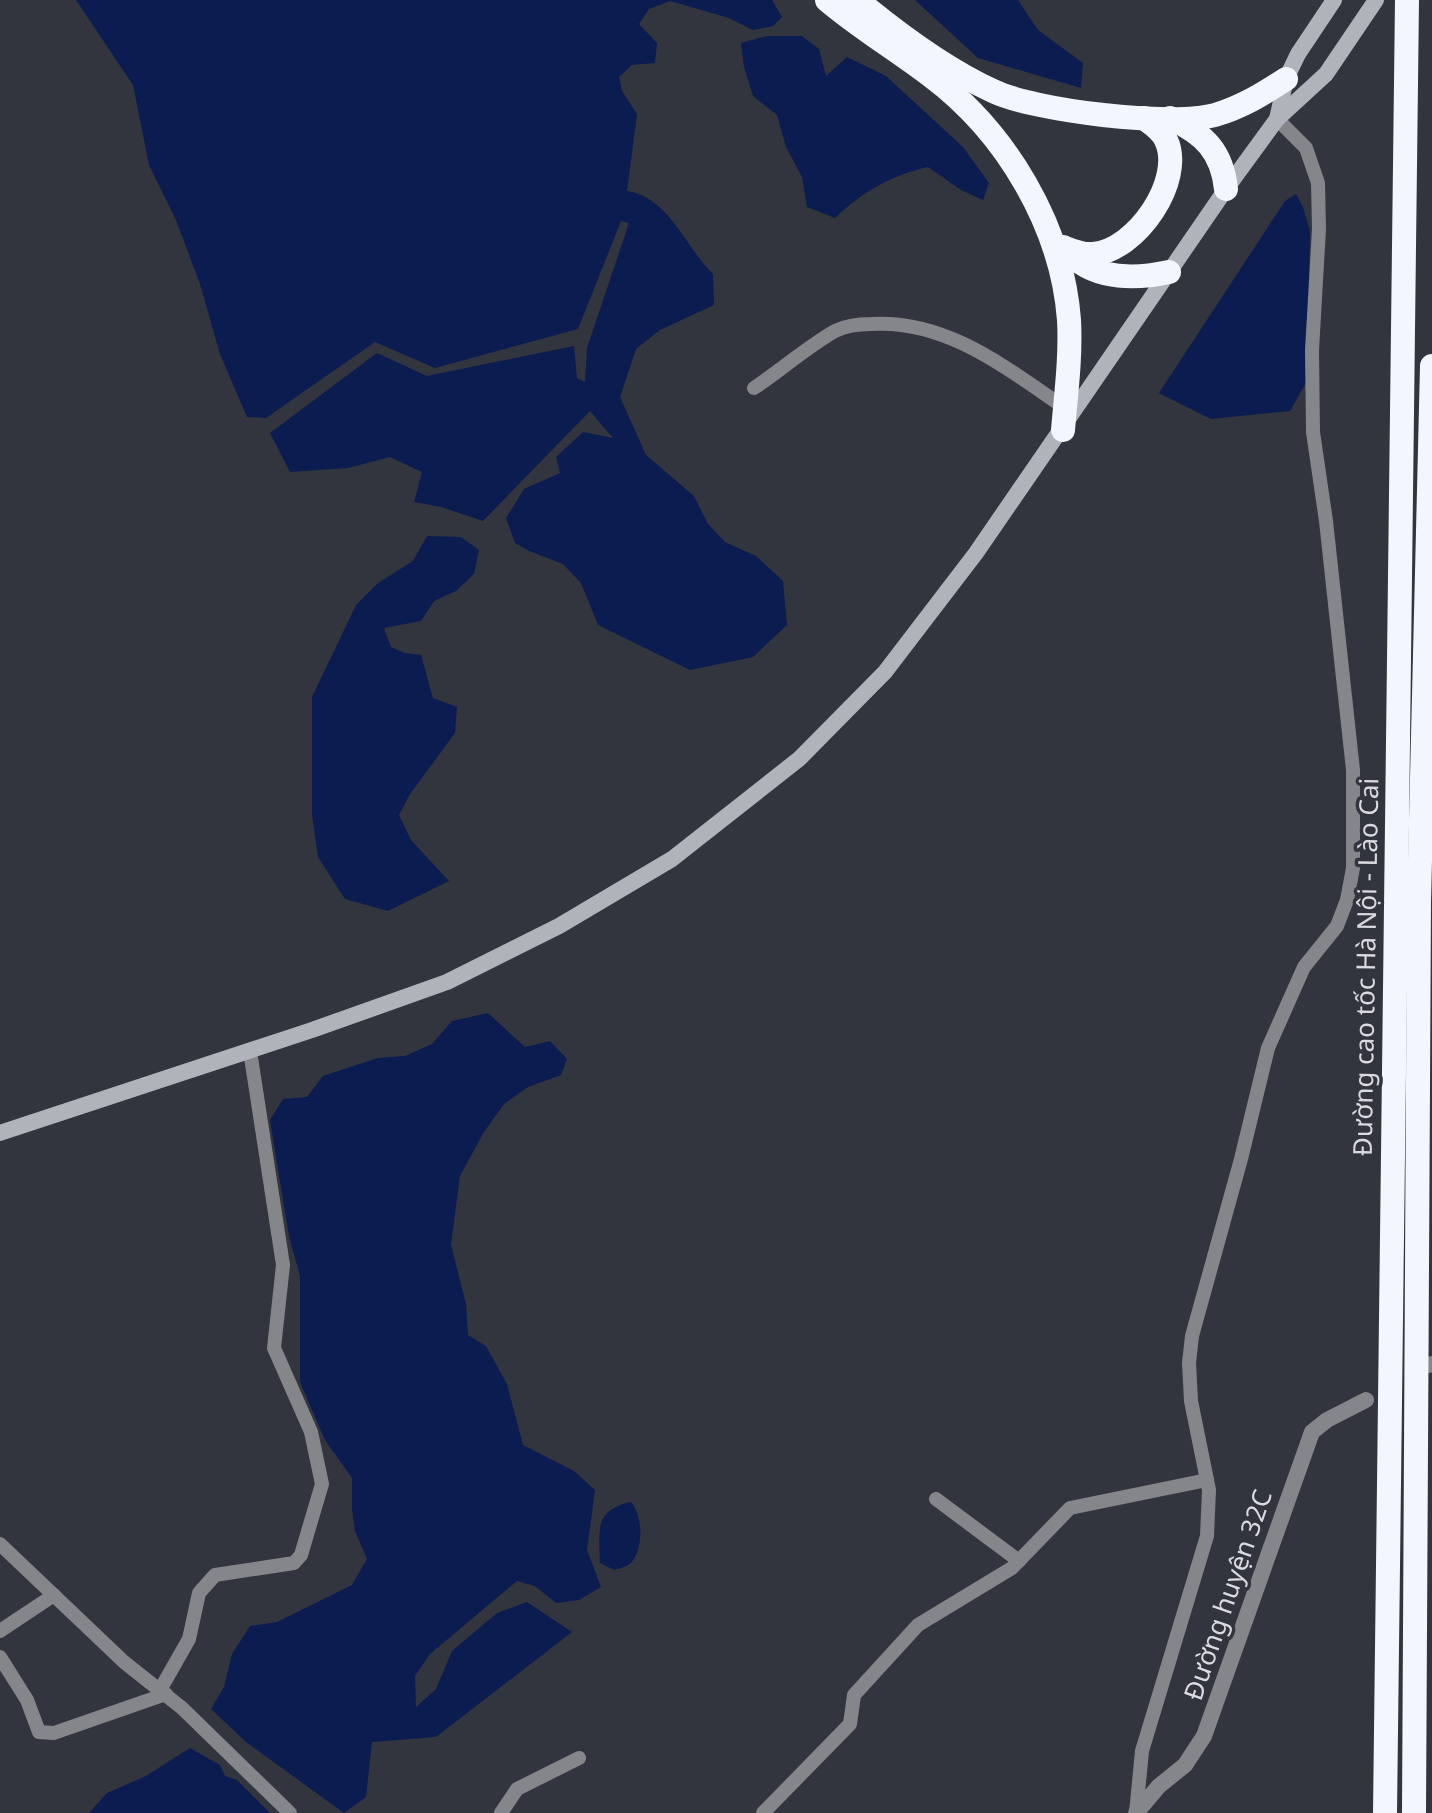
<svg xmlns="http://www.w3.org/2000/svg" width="1432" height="1813" viewBox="0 0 1432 1813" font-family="'Noto Sans',sans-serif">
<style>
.water{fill:#0b1c51}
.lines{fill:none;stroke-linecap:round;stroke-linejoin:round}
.minor{stroke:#84868a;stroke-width:14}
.tertiary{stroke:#84868a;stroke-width:16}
.secondary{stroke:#b0b3ba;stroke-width:16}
.motorway{stroke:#f2f6fe;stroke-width:24}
.labels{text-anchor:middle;stroke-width:7;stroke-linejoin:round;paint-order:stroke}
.street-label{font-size:26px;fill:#d9dbe1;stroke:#32353d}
</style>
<rect width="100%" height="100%" fill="#32353d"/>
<g class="water">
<path d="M76,0H772L782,17L773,26L753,30L729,18L670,1L649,9L639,24L657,43L655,63L632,65L619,77L622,91L637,114L627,191C670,198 685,247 713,274L714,305L660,330L636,349L620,397L646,455L694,496L708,524L725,542L756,556L783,581L787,625L753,657L690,670L598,625L581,583L563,564L529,551L515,543L506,518L524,489L560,473L556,457L583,432L613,438L590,411L483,521L441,507L414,502L422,472L390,457L348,468L290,472L270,433L377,353L427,376L574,346L577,378L585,382L587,348L629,223L621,221L578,329L435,368L375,342L266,418L247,417L220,354L200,284L176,220L149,165L133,85Z"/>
<polygon points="915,0 1018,0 1038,30 1083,63 1081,88 978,58"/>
<path d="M767,36H802L819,49L826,76L847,57L886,76L963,147L989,183L983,200L961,190L928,167C892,175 862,192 835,218L807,207L802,177L786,147L777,115L753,96L744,67L741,43Z"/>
<polygon points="1296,194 1303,207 1310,231 1307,381 1290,411 1211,419 1159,393 1285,201"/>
<polygon points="427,536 461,537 479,550 474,574 456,591 434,601 421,621 384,628 391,647 405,653 421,655 433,698 457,707 455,733 410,794 399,815 411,840 449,881 388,911 345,899 318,857 312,815 312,697 356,605 378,583 413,561"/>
<polygon points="488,1013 525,1047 550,1041 567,1059 561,1075 528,1087 504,1104 484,1132 460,1176 451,1245 466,1304 468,1335 486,1346 507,1384 523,1445 574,1471 595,1490 587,1550 601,1587 579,1600 556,1603 535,1586 517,1581 430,1654 415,1676 416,1707 436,1689 452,1651 497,1613 527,1602 572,1632 436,1737 372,1742 366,1797 344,1813 246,1742 211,1709 224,1687 232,1654 250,1626 277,1622 352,1585 367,1559 355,1531 352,1509 352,1478 325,1440 300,1382 300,1276 289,1236 270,1120 283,1099 307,1097 323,1076 378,1058 405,1056 432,1044 452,1021"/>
<path d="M631,1502C643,1516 644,1548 631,1563C627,1567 620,1568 614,1570L600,1563C599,1530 594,1510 631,1502Z"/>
<polygon points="190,1748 220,1765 225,1776 237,1780 270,1813 89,1813 107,1793 146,1776"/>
</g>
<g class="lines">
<g class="minor">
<path d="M754,388C781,370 807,347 835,331C847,325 859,324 871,324C946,319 1006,368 1065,408"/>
<polyline points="936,1499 1019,1561"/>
<polyline points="0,1544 124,1662 182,1708 290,1813"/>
<polyline points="0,1631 54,1595"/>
<polyline points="0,1657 27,1700 39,1732 54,1733 166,1694"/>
<polyline points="160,1690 189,1639 199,1593 215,1575 294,1563 301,1555 322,1484 311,1432 274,1348 283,1265 250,1051"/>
<polyline points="501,1813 517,1789 579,1758"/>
<polyline points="763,1813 850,1724 854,1695 918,1625 1012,1568 1070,1508 1207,1480"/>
<polyline points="1136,1813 1142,1751 1207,1536 1209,1490 1191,1401 1189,1363 1192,1336 1241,1159 1268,1048 1304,967 1337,926 1347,900 1353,868 1353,770 1326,521 1313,432 1312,350 1319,229 1318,183 1306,148 1277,119"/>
</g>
<g class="tertiary">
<polyline points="1429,1365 1432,1364"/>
<polyline points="1136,1813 1159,1786 1185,1765 1204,1736 1312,1432 1327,1420 1366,1400"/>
</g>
<g class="secondary">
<polyline points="1277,119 1286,79 1298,54 1334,0"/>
<polyline points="0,1133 312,1030 447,982 559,926 672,859 799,759 885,672 976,553 1226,189 1277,119 1326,74 1376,0"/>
</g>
<g class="motorway">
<path d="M827,0C860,28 897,50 931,76C1006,132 1062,226 1069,320C1071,357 1066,394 1063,430"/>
<path d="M857,0C898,34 945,69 993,91C1035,111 1171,127 1215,115C1242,107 1263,94 1286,79"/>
<path d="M1170,118C1204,134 1222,151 1226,189"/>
<path d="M1063,247C1073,251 1082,255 1093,254C1136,251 1185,180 1166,140C1162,130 1152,124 1144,118"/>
<path d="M1072,256C1098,280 1137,279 1169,272"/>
<polyline points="1385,1813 1407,0"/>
<polyline points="1414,1813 1419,902 1432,366"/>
</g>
</g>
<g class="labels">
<g class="street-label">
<text transform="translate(1366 967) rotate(-89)" y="9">Đường cao tốc Hà Nội - Lào Cai</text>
<text transform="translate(1228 1595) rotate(-71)" y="9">Đường huyện 32C</text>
</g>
</g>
</svg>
